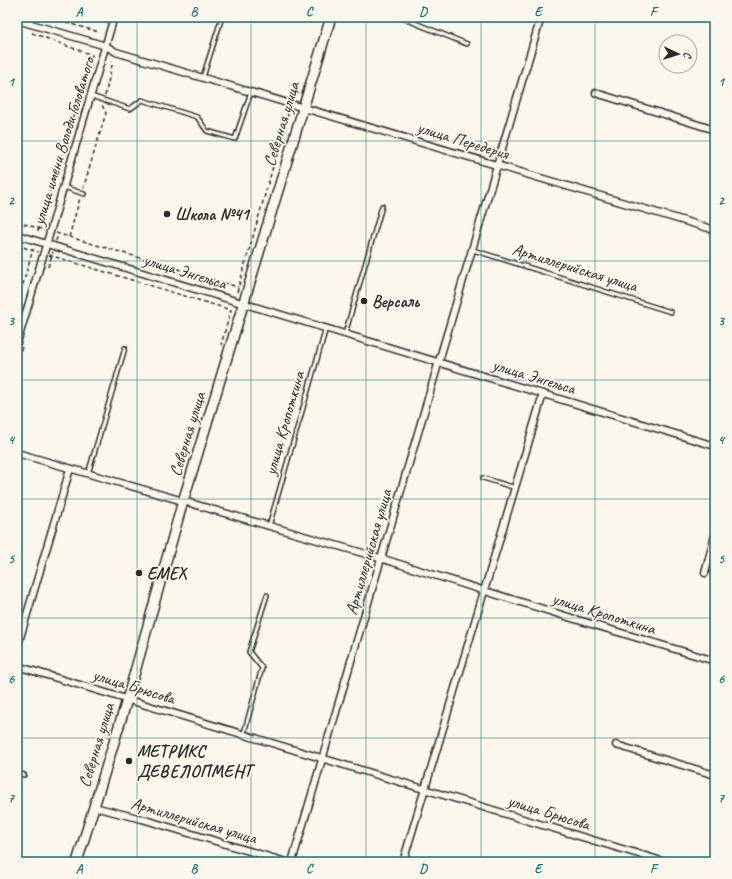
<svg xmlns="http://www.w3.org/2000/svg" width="732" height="879" viewBox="0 0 732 879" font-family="Caveat,sans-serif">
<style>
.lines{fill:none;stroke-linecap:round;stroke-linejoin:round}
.service-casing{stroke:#2b2b2b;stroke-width:6}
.minor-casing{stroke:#2b2b2b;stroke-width:9}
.secondary-casing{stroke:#2b2b2b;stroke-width:12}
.path{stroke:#2b2b2b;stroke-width:1.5;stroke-dasharray:4 3;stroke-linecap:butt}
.service{stroke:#fbf7ec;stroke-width:3}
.minor{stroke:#fbf7ec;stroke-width:6}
.secondary{stroke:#fbf7ec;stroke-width:9}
.grid{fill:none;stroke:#0f766e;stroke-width:1;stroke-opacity:0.55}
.poi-dot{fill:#2b2b2b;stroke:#fbf7ec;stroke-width:1.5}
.labels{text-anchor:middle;stroke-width:3.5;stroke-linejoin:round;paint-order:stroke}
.street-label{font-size:17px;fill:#2b2b2b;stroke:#fbf7ec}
.poi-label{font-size:17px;font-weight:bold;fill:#2b2b2b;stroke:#fbf7ec;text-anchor:start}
.neatline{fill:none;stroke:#0f766e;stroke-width:1.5}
.grid-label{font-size:13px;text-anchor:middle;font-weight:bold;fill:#0f766e}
</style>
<rect width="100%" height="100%" fill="#fbf7ec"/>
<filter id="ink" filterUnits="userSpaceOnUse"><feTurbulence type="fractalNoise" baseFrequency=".025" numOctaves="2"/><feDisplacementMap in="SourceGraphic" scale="8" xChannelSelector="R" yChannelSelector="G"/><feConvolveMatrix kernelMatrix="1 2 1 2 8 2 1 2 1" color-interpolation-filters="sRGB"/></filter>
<g filter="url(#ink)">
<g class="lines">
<g class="service-casing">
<g id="service">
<polyline points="400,17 467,44"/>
<polyline points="203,77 222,17"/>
<polyline points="91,96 130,109 142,100 197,117 207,131 235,139 251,92"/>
<polyline points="64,187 84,194"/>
<polyline points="473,250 671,312"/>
<polyline points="345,334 382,206"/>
<polyline points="88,474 125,348"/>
<polyline points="483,478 516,488"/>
<polyline points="269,526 326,328"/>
<polyline points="244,733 262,668 249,652 267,595"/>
<polyline points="17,773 24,775"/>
</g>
</g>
<g class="minor-casing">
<g id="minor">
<polyline points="17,20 106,46 116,52 715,230"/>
<polyline points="596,93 715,130"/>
<polyline points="17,235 715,446"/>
<polyline points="17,343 114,17"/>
<polyline points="17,453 380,558 578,620 715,661"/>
<polyline points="705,573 715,536"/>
<polyline points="17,648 70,469"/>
<polyline points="17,666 665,862"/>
<polyline points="616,745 715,775"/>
<polyline points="94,807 142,819 286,862"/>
<path d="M292,862C376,581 456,298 541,17"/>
<polyline points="403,862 543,394"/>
</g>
</g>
<g class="secondary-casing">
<polyline id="secondary" points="77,862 127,700 181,508 331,17"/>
</g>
<g class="path">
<polyline points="46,17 99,32"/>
<polyline points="32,33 92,55 37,234"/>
<polyline points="105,96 113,61"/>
<polyline points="83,189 106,113 102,105"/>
<polyline points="17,222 45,230"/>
<polyline points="56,233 238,287"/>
<polyline points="69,237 80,198"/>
<polyline points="56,241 58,234"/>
<polyline points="17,245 38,252"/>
<polyline points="49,255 231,310 221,345"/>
<polyline points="48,267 53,252"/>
<polyline points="237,292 289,111"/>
<polyline points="17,305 33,249"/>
<polyline points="17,364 22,347"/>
</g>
<use href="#service" class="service"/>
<use href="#minor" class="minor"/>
<use href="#secondary" class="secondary"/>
</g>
</g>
<path class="grid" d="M137,17V862M251,17V862M366,17V862M481,17V862M595,17V862M17,141H715M17,261H715M17,380H715M17,499H715M17,618H715M17,738H715"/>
<g class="poi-dot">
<circle cx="167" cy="214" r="4"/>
<circle cx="364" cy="301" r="4"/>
<circle cx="139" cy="573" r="4"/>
<circle cx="129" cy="761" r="4"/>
</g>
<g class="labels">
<g class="street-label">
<text transform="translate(281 124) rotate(-73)" y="6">Северная улица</text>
<text transform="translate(463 140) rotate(17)" y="6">улица Передерия</text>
<text transform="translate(63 141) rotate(-73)" y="6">улица имени Володи Головатого</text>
<text transform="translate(575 267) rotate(17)" y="6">Артиллерийская улица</text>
<text transform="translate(185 271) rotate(17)" y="6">улица Энгельса</text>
<text transform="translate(534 376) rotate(17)" y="6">улица Энгельса</text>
<text transform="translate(284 423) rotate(-74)" y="6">улица Кропоткина</text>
<text transform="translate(187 434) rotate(-73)" y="6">Северная улица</text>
<text transform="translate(368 552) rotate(-74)" y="6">Артиллерийская улица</text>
<text transform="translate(604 613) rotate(17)" y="6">улица Кропоткина</text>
<text transform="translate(134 686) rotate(17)" y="6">улица Брюсова</text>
<text transform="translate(96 745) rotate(-73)" y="6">Северная улица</text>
<text transform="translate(549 812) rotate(17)" y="6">улица Брюсова</text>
<text transform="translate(194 820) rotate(16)" y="6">Артиллерийская улица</text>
</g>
<g class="poi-label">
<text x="175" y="220">Школа №41</text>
<text x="372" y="307">Версаль</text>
<text x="147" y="579">EMEX</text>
<text x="137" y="757">МЕТРИКС<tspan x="137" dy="20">ДЕВЕЛОПМЕНТ</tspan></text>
</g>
</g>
<rect width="732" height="879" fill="none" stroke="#fbf7ec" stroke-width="44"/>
<g transform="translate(678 54) rotate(94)"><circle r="19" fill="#fbf7ec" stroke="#a8a59f"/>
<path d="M0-3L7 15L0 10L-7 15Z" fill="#2b2b2b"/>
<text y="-6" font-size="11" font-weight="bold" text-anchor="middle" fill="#2b2b2b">С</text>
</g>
<rect x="22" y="22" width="688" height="835" class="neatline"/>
<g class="grid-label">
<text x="79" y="16">A</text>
<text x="194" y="16">B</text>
<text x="309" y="16">C</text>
<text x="423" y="16">D</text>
<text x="538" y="16">E</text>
<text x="653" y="16">F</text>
<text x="11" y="86">1</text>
<text x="721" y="86">1</text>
<text x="11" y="205">2</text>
<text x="721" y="205">2</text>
<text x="11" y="325">3</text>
<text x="721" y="325">3</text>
<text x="11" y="444">4</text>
<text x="721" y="444">4</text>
<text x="11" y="563">5</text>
<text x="721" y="563">5</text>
<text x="11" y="683">6</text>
<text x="721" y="683">6</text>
<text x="11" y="802">7</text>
<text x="721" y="802">7</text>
<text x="79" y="873">A</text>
<text x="194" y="873">B</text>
<text x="309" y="873">C</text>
<text x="423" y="873">D</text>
<text x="538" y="873">E</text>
<text x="653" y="873">F</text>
</g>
</svg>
